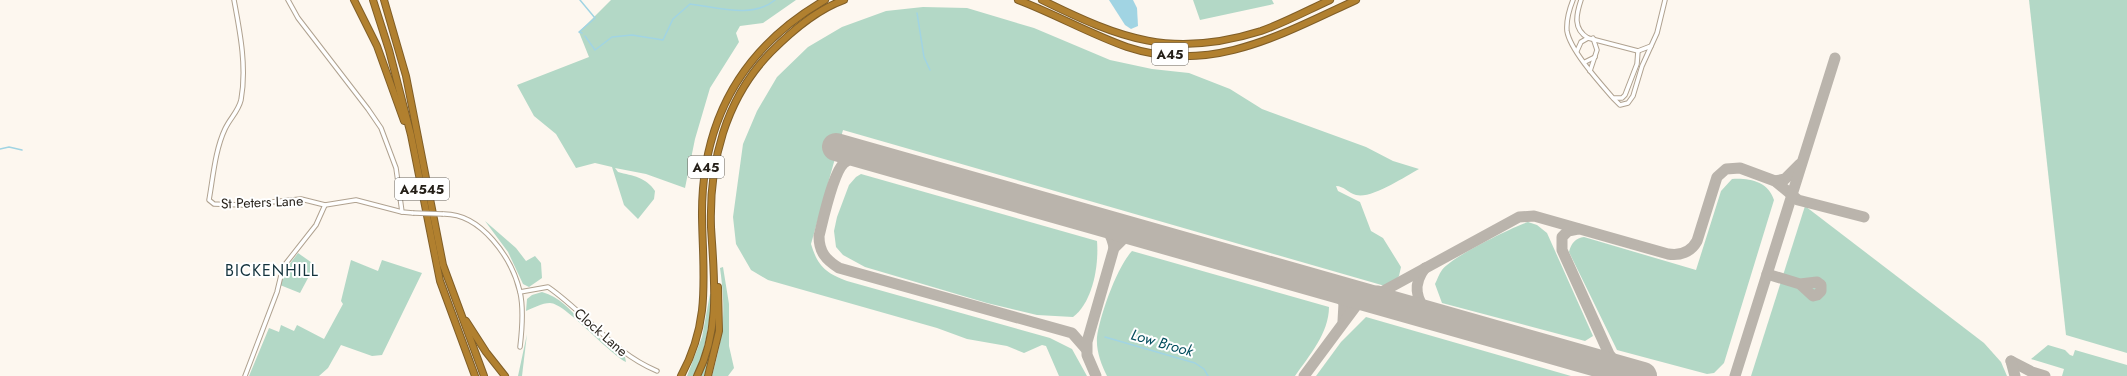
<svg xmlns="http://www.w3.org/2000/svg" width="2127" height="376" viewBox="0 0 2127 376" font-family="Jost,sans-serif">
<style>
.green{fill:#b3d8c6}
.water{fill:#a1d4e3}
.lines{fill:none;stroke-linecap:round;stroke-linejoin:round}
.stream{stroke:#a1d4e3;stroke-width:1.5}
.taxiway{stroke:#bab4ac;stroke-width:11}
.runway{stroke:#bab4ac;stroke-width:28}
.street-casing{stroke:#b0a290;stroke-width:5.5}
.highway-casing{stroke:#805e27;stroke-width:8}
.street{stroke:#fff;stroke-width:3.5}
.highway{stroke:#b1802f;stroke-width:6}
.street-bridge-casing{stroke:#b0a290;stroke-width:5.5;stroke-linecap:butt}
.street-bridge{stroke:#fff;stroke-width:3.5}
.labels{text-anchor:middle;stroke-width:4;stroke-linejoin:round;paint-order:stroke}
.shield{fill:#fff;stroke:#66625d;stroke-width:1}
.shield-label{font-size:13px;font-weight:bold;fill:#241f18}
.street-label{font-size:14px;fill:#241f18;stroke:#fff}
.water-label{font-size:15px;font-style:italic;fill:#044e5e;stroke:#fff}
.quarter-label{font-size:16px;letter-spacing:1px;fill:#14333d;stroke:#fff}
</style>
<rect width="100%" height="100%" fill="#fdf7ef"/>
<g class="green">
<path d="M611,0H796L763,23L740,26L736,33L739,42L710,88L695,139L685,188L646,174L615,168L618,172C633,176 646,177 655,191L654,199L638,219L624,205L612,167L595,163L576,168L556,134L534,116L517,85L589,57L579,32Z"/>
<polygon points="1193,0 1272,0 1274,4 1200,20"/>
<polygon points="2029,0 2127,0 2127,353 2066,335"/>
<path d="M923,7L967,8L1034,28L1110,60L1152,69L1189,73L1230,89L1262,109L1366,147L1393,161L1419,169C1404,177 1372,199 1356,195C1348,193 1344,186 1336,186L1338,191L1360,202L1371,231L1383,238L1401,267L1399,276L1391,286H1385L843,130L811,244C818,267 826,273 847,281L1050,338L1072,349L1087,376H1059L1046,346L1042,345L1024,353L1007,346L967,339L937,328L768,280L751,270L736,244L733,217L743,144L757,111L777,77L808,47L842,27L886,11Z"/>
<path d="M861,174L1097,241C1099,265 1093,302 1073,317L1037,315L987,303L865,267L843,255L836,247L834,231L837,217L849,185L856,177Z"/>
<path d="M1732,179C1749,178 1768,181 1774,200L1724,363L1714,373L1707,374L1617,350L1569,252C1571,243 1576,238 1584,237L1696,270L1721,191Z"/>
<polygon points="1805,206 1984,343 2001,362 2007,376 1751,376"/>
<polygon points="485,221 516,248 526,261 535,256 541,263 542,278 529,287 523,284 508,252"/>
<path d="M1528,222L1537,225L1547,233L1593,336L1585,341L1442,303L1435,284C1437,280 1439,274 1442,270C1450,258 1512,227 1528,222Z"/>
<path d="M1132,251L1329,307C1329,333 1309,356 1295,376H1107C1101,364 1096,351 1097,337C1100,315 1117,267 1132,251Z"/>
<polygon points="298,253 315,265 300,293 280,285 285,270"/>
<polygon points="351,260 378,271 382,260 422,273 382,355 372,356 341,345 328,368 319,376 249,376 269,328 279,332 281,325 294,331 297,325 324,339 343,304 341,301"/>
<path d="M723,267L729,304V346L734,368L728,376H712C724,334 726,311 720,268Z"/>
<path d="M542,292C560,297 569,309 582,322C595,335 609,347 625,357L626,362C607,352 565,303 550,303C542,303 533,308 526,311L527,299L532,295Z"/>
<path d="M710,294H712C709,322 707,350 693,376H687L702,337Z"/>
<polygon points="1366,317 1571,376 1316,376 1341,342"/>
<path d="M716,318C717,338 711,357 704,376H701L710,354Z"/>
<polygon points="527,334 522,376 518,376"/>
<polygon points="2048,345 2065,350 2070,355 2073,356 2075,350 2127,365 2127,376 2062,376 2064,369 2031,359"/>
</g>
<polygon class="water" points="1109,0 1133,0 1137,8 1138,26 1131,29 1125,25"/>
<g class="lines">
<g class="stream">
<polyline points="580,0 595,18 579,32 582,33"/>
<polyline points="917,13 924,57 930,70"/>
<path d="M585,36L595,50L612,37L632,35L663,40L673,19L690,4C716,7 753,19 775,0"/>
<polyline points="0,149 9,147 22,150"/>
<polyline points="1105,337 1195,363 1204,369 1208,376"/>
</g>
<g class="taxiway">
<path d="M870,157C861,157 851,156 844,163C833,173 823,220 819,236C819,252 826,260 839,268L1072,333L1086,349"/>
<polyline points="1775,181 1785,179 1800,164"/>
<path d="M1094,220C1106,227 1112,234 1114,248"/>
<polyline points="1578,229 1568,231 1562,237 1562,250 1609,354 1621,370"/>
<path d="M1425,268C1412,285 1416,300 1429,315"/>
<polyline points="1767,274 1800,284 1813,296 1817,295 1821,291 1821,285 1817,282 1800,284"/>
<polyline points="1329,287 1335,291 1344,303 1343,321"/>
<polyline points="1346,291 1364,293 1378,291"/>
<polyline points="2011,361 2032,372 2045,376"/>
<polyline points="2011,361 2015,376"/>
<polyline points="1096,376 1087,355 1087,342 1114,248 1126,236 1139,233"/>
<path d="M1304,376L1356,306L1519,217L1534,216L1668,254C1680,256 1691,252 1697,241L1717,177L1726,169L1740,168L1775,181L1798,200L1864,217"/>
<polyline points="1735,376 1835,58"/>
</g>
<polyline class="runway" points="836,147 1643,376"/>
<g class="street-casing">
<g id="street">
<path d="M234,0C240,32 247,67 241,100C238,112 230,118 225,129C215,150 213,178 209,200L214,204L243,205L301,199L325,205L356,200L402,212"/>
<polyline points="288,0 298,18 368,109 381,128 396,168 402,212 413,213"/>
<path d="M1573,0C1569,10 1566,20 1567,31C1570,50 1600,83 1613,98H1622L1625,95L1637,64L1638,51"/>
<path d="M1581,0C1576,15 1573,29 1588,38L1638,51L1651,46"/>
<polyline points="1577,51 1581,42 1588,38"/>
<polyline points="1585,62 1595,57"/>
<polyline points="1590,71 1597,50 1593,38"/>
<polyline points="1614,99 1620,105 1628,103 1633,96 1642,66 1657,33 1665,0"/>
<path d="M443,214C481,213 512,258 520,292C524,309 522,330 520,347"/>
<path d="M520,292L548,287C586,313 613,353 657,371"/>
<polyline points="245,376 277,292 283,267 316,225 325,205"/>
</g>
</g>
<g class="highway-casing">
<g id="highway">
<polyline points="354,0 377,46 404,121"/>
<polyline points="373,0 389,50 411,135 440,281 475,376"/>
<polyline points="384,0 406,76 443,265 484,376"/>
<path d="M1018,0C1055,14 1090,34 1127,47C1211,75 1282,34 1356,0"/>
<path d="M1042,0C1121,39 1172,59 1261,31C1284,23 1308,10 1330,0"/>
<polyline points="466,321 486,352 505,376"/>
<path d="M681,376C711,321 703,276 702,217C701,121 742,48 825,0"/>
<path d="M697,376C721,329 714,278 711,227C709,163 725,99 771,52C792,31 816,10 844,0"/>
<polyline points="708,376 719,331 718,287"/>
</g>
</g>
<use href="#street" class="street"/>
<use href="#highway" class="highway"/>
<g class="street-bridge-casing">
<polyline id="street-bridge" points="413,213 443,214"/>
</g>
<use href="#street-bridge" class="street-bridge"/>
</g>
<g class="labels">
<g class="shield">
<rect x="1152" y="43" width="36" height="22" rx="3"/>
<rect x="688" y="156" width="36" height="22" rx="3"/>
<rect x="395" y="178" width="54" height="22" rx="3"/>
</g>
<g class="shield-label">
<text x="1170" y="59">A45</text>
<text x="706" y="172">A45</text>
<text x="422" y="194">A4545</text>
</g>
<g class="street-label">
<text transform="translate(262 202) rotate(-2)" y="5">St Peters Lane</text>
<text transform="translate(601 332) rotate(41)" y="5">Clock Lane</text>
</g>
<g class="water-label">
<text transform="translate(1162 343) rotate(16)" y="5">Low Brook</text>
</g>
<g class="quarter-label">
<text x="272" y="276">BICKENHILL</text>
</g>
</g>
</svg>
